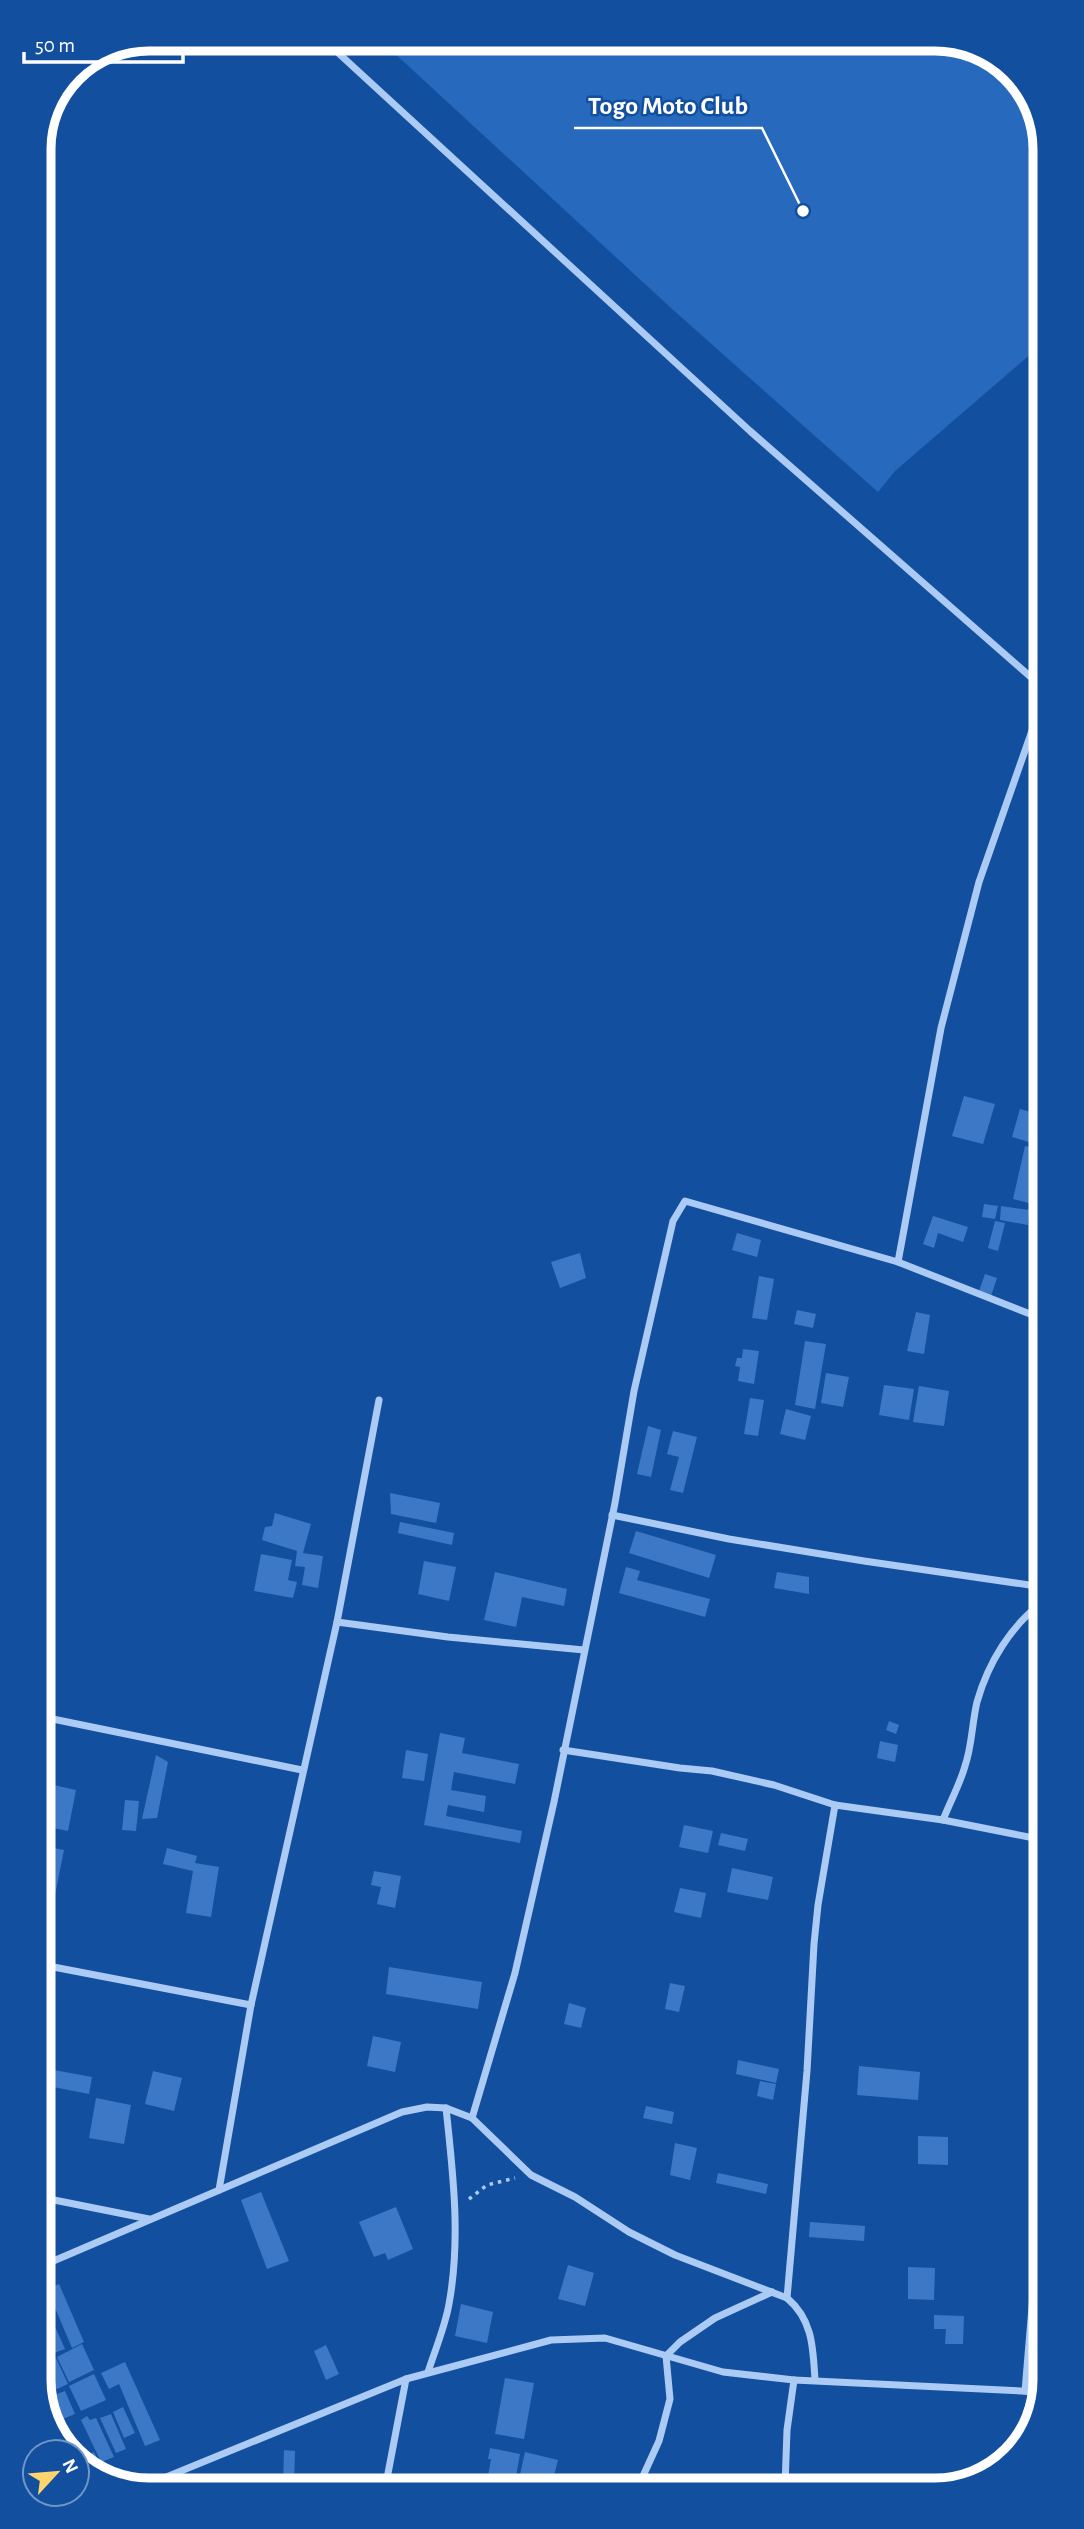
<svg xmlns="http://www.w3.org/2000/svg" width="1084" height="2529" viewBox="0 0 1084 2529" font-family="'Alegreya Sans',sans-serif">
<style>
.green{fill:#2669bd}
.building{fill:#3c78c6}
.lines{fill:none;stroke-linecap:round;stroke-linejoin:round}
.path{stroke:#abcbf4;stroke-width:3.5;stroke-dasharray:3.5 5;stroke-linecap:butt}
.street{stroke:#abcbf4;stroke-width:7}
.rim{fill:none;stroke:#fff;stroke-width:9}
.leader{fill:none;stroke:#fff;stroke-width:2.5}
.callout-dot{fill:#fff;stroke:#134f9f;stroke-width:2.5}
.callout-label{font-size:26px;text-anchor:middle;font-weight:bold;fill:#fff;stroke:#134f9f;stroke-width:5;stroke-linejoin:round;paint-order:stroke}
</style>
<rect width="100%" height="100%" fill="#134f9f"/>
<polygon class="green" points="379,39 943,39 1003,62 1040,114 1040,346 895,471 878,492 671,308"/>
<g class="building">
<polygon points="964,1096 995,1104 983,1144 952,1136"/>
<polygon points="1020,1109 1042,1115 1042,1146 1012,1137"/>
<polygon points="1025,1146 1042,1150 1042,1180 1037,1205 1013,1199"/>
<polygon points="984,1204 998,1206 995,1219 982,1217"/>
<polygon points="1001,1206 1029,1210 1028,1225 1000,1220"/>
<polygon points="933,1216 968,1227 963,1242 938,1233 934,1248 923,1244"/>
<polygon points="995,1221 1005,1223 998,1251 988,1248"/>
<polygon points="737,1233 761,1240 757,1257 732,1250"/>
<polygon points="580,1253 586,1278 560,1288 551,1262"/>
<polygon points="985,1274 997,1278 991,1296 979,1291"/>
<polygon points="759,1276 774,1279 767,1320 752,1318"/>
<polygon points="797,1310 816,1314 813,1328 794,1324"/>
<polygon points="916,1312 930,1315 924,1354 907,1351"/>
<polygon points="805,1341 826,1344 815,1409 795,1405"/>
<polygon points="743,1349 759,1351 754,1384 738,1381 740,1367 735,1366 737,1358 742,1358"/>
<polygon points="826,1373 849,1377 843,1407 821,1403"/>
<polygon points="884,1385 914,1389 909,1420 879,1415"/>
<polygon points="919,1386 949,1391 944,1426 913,1422"/>
<polygon points="750,1398 764,1400 758,1436 744,1434"/>
<polygon points="786,1409 811,1416 805,1440 780,1434"/>
<polygon points="648,1426 661,1430 651,1477 637,1474"/>
<polygon points="673,1431 697,1437 683,1493 670,1490 679,1457 667,1454"/>
<polygon points="390,1493 440,1503 436,1523 391,1514"/>
<polygon points="275,1513 311,1524 303,1553 323,1556 318,1588 302,1585 305,1567 295,1566 297,1551 262,1540 265,1527 272,1526"/>
<polygon points="400,1522 454,1533 452,1545 398,1533"/>
<polygon points="636,1531 716,1555 709,1578 629,1553"/>
<polygon points="261,1554 292,1560 288,1580 297,1582 293,1598 254,1591"/>
<polygon points="424,1561 456,1567 449,1601 418,1594"/>
<polygon points="626,1567 640,1571 637,1580 710,1599 705,1617 619,1593"/>
<polygon points="495,1572 567,1589 564,1606 522,1597 516,1627 484,1620"/>
<polygon points="777,1572 809,1577 809,1594 774,1588"/>
<polygon points="889,1721 899,1725 896,1734 886,1730"/>
<polygon points="440,1733 465,1738 462,1753 519,1764 515,1784 454,1772 451,1790 486,1796 484,1812 448,1805 446,1816 522,1831 520,1843 424,1825"/>
<polygon points="880,1741 898,1745 895,1762 877,1758"/>
<polygon points="406,1750 428,1754 424,1781 402,1778"/>
<polygon points="156,1755 168,1762 157,1818 142,1819"/>
<polygon points="45,1783 76,1790 68,1831 43,1826 43,1797"/>
<polygon points="125,1800 139,1801 136,1831 122,1830"/>
<polygon points="684,1825 713,1831 708,1853 679,1847"/>
<polygon points="721,1833 748,1839 745,1851 718,1845"/>
<polygon points="43,1846 64,1850 55,1895 43,1893"/>
<polygon points="167,1848 197,1856 195,1863 219,1867 211,1917 186,1913 193,1871 163,1864"/>
<polygon points="732,1868 773,1877 768,1900 727,1892"/>
<polygon points="374,1871 401,1876 395,1908 377,1904 381,1887 371,1885"/>
<polygon points="680,1888 706,1893 701,1918 674,1912"/>
<polygon points="389,1967 482,1982 478,2009 386,1994"/>
<polygon points="670,1983 685,1986 679,2012 665,2009"/>
<polygon points="569,2003 586,2008 581,2028 564,2024"/>
<polygon points="373,2036 401,2042 395,2072 367,2066"/>
<polygon points="738,2060 779,2069 776,2083 736,2074"/>
<polygon points="859,2066 920,2072 918,2100 857,2095"/>
<polygon points="43,2068 92,2077 89,2094 43,2085"/>
<polygon points="153,2071 182,2078 174,2111 145,2104"/>
<polygon points="760,2081 776,2084 773,2100 757,2096"/>
<polygon points="96,2098 131,2105 124,2144 89,2138"/>
<polygon points="646,2106 674,2112 672,2124 643,2118"/>
<polygon points="918,2136 948,2137 948,2165 918,2164"/>
<polygon points="675,2143 697,2148 690,2180 670,2175"/>
<polygon points="718,2173 768,2184 766,2194 716,2183"/>
<polygon points="261,2192 289,2261 267,2269 241,2200"/>
<polygon points="396,2207 413,2249 388,2260 385,2253 374,2257 359,2222"/>
<polygon points="810,2222 865,2226 864,2241 809,2237"/>
<polygon points="568,2265 594,2273 585,2306 558,2299"/>
<polygon points="908,2267 935,2268 934,2300 908,2299"/>
<polygon points="59,2284 84,2342 72,2348 47,2289"/>
<polygon points="44,2302 65,2349 54,2353 44,2330"/>
<polygon points="461,2304 493,2312 487,2343 455,2336"/>
<polygon points="934,2315 964,2316 963,2344 945,2344 946,2329 934,2329"/>
<polygon points="82,2344 94,2370 69,2382 57,2357"/>
<polygon points="326,2345 339,2374 326,2380 314,2351"/>
<polygon points="56,2358 68,2384 44,2395 44,2364"/>
<polygon points="125,2362 160,2440 145,2446 119,2384 109,2389 101,2373"/>
<polygon points="94,2374 106,2400 81,2411 69,2386"/>
<polygon points="505,2378 534,2383 524,2439 495,2434"/>
<polygon points="65,2391 75,2414 50,2424 44,2414 44,2399"/>
<polygon points="123,2407 135,2433 124,2438 113,2412"/>
<polygon points="111,2414 126,2449 116,2453 100,2418"/>
<polygon points="87,2416 90,2420 96,2418 114,2457 101,2462 81,2420"/>
<polygon points="62,2428 74,2452 70,2452 56,2431"/>
<polygon points="490,2448 520,2454 514,2488 475,2488 475,2483 484,2484 485,2476 488,2476 491,2459 488,2459"/>
<polygon points="284,2450 295,2451 294,2486 283,2486"/>
<polygon points="94,2452 104,2471 98,2474 90,2471 83,2458"/>
<polygon points="525,2452 558,2460 551,2487 519,2479"/>
<polygon points="230,2482 232,2490 216,2490 215,2485"/>
<polygon points="417,2482 445,2487 445,2488 416,2488"/>
</g>
<g class="lines">
<polyline class="path" points="469,2199 487,2185 515,2178"/>
<g class="street">
<polyline points="323,39 750,431 1041,686"/>
<polyline points="898,1262 941,1028 979,882 1034,725 1041,717"/>
<polyline points="612,1515 729,1539 864,1561 1043,1587"/>
<polyline points="337,1622 448,1637 584,1650"/>
<polyline points="43,1717 302,1770"/>
<polyline points="563,1750 680,1768 712,1771 774,1785 835,1805 943,1820 1044,1840"/>
<path d="M943,1820C950,1802 960,1784 965,1766C972,1746 972,1723 977,1702C988,1663 1011,1625 1044,1601"/>
<polyline points="43,1965 251,2005"/>
<polyline points="472,2118 515,1973 554,1802 615,1503 634,1391 673,1221 685,1201 898,1262 1043,1319"/>
<polyline points="219,2190 251,2005 337,1622 379,1400"/>
<polyline points="44,2198 149,2219"/>
<path d="M44,2265L402,2112L427,2107L446,2108L472,2118L531,2175L575,2197L629,2232L675,2255L787,2298C813,2320 813,2348 815,2380"/>
<polyline points="787,2298 807,2071 814,1944 818,1905 835,1805"/>
<path d="M428,2372C435,2350 445,2327 449,2304C461,2239 453,2173 446,2108"/>
<polyline points="1025,2391 1045,2152"/>
<polyline points="785,2486 787,2430 794,2380 1042,2392"/>
<polyline points="638,2487 659,2441 670,2399 666,2356 680,2342 715,2318 772,2292"/>
<polyline points="137,2489 406,2379 551,2340 605,2338 723,2372 794,2380"/>
<polyline points="385,2489 406,2379"/>
</g>
</g>
<path d="M0 0H1084V2529H0ZM149 51H935A98 98 0 0 1 1033 149V2380A98 98 0 0 1 935 2478H149A98 98 0 0 1 51 2380V149A98 98 0 0 1 149 51Z" fill="#134f9f" fill-rule="evenodd"/>
<path class="rim" d="M149 51H935A98 98 0 0 1 1033 149V2380A98 98 0 0 1 935 2478H149A98 98 0 0 1 51 2380V149A98 98 0 0 1 149 51Z"/>
<path class="leader" d="M803 211L762 128H574"/>
<circle class="callout-dot" cx="803" cy="211" r="7"/>
<g class="callout-label">
<text x="668" y="114">Togo Moto Club</text>
</g>
<g transform="translate(56 2473) rotate(64)"><circle r="33" fill="#134f9f" stroke="#7195c5" stroke-width="2"/>
<path d="M0-5L12 26L0 18L-12 26Z" fill="#ffd66e"/>
<text y="-10" font-size="19" font-weight="bold" text-anchor="middle" fill="#ffffff">N</text>
</g>
<path d="M24 52v10h159v-10" fill="none" stroke="#ffffff" stroke-width="3.5"/>
<text x="35" y="52" font-size="21" fill="#ffffff" stroke="#134f9f" stroke-width="5" paint-order="stroke">50 m</text>
</svg>
